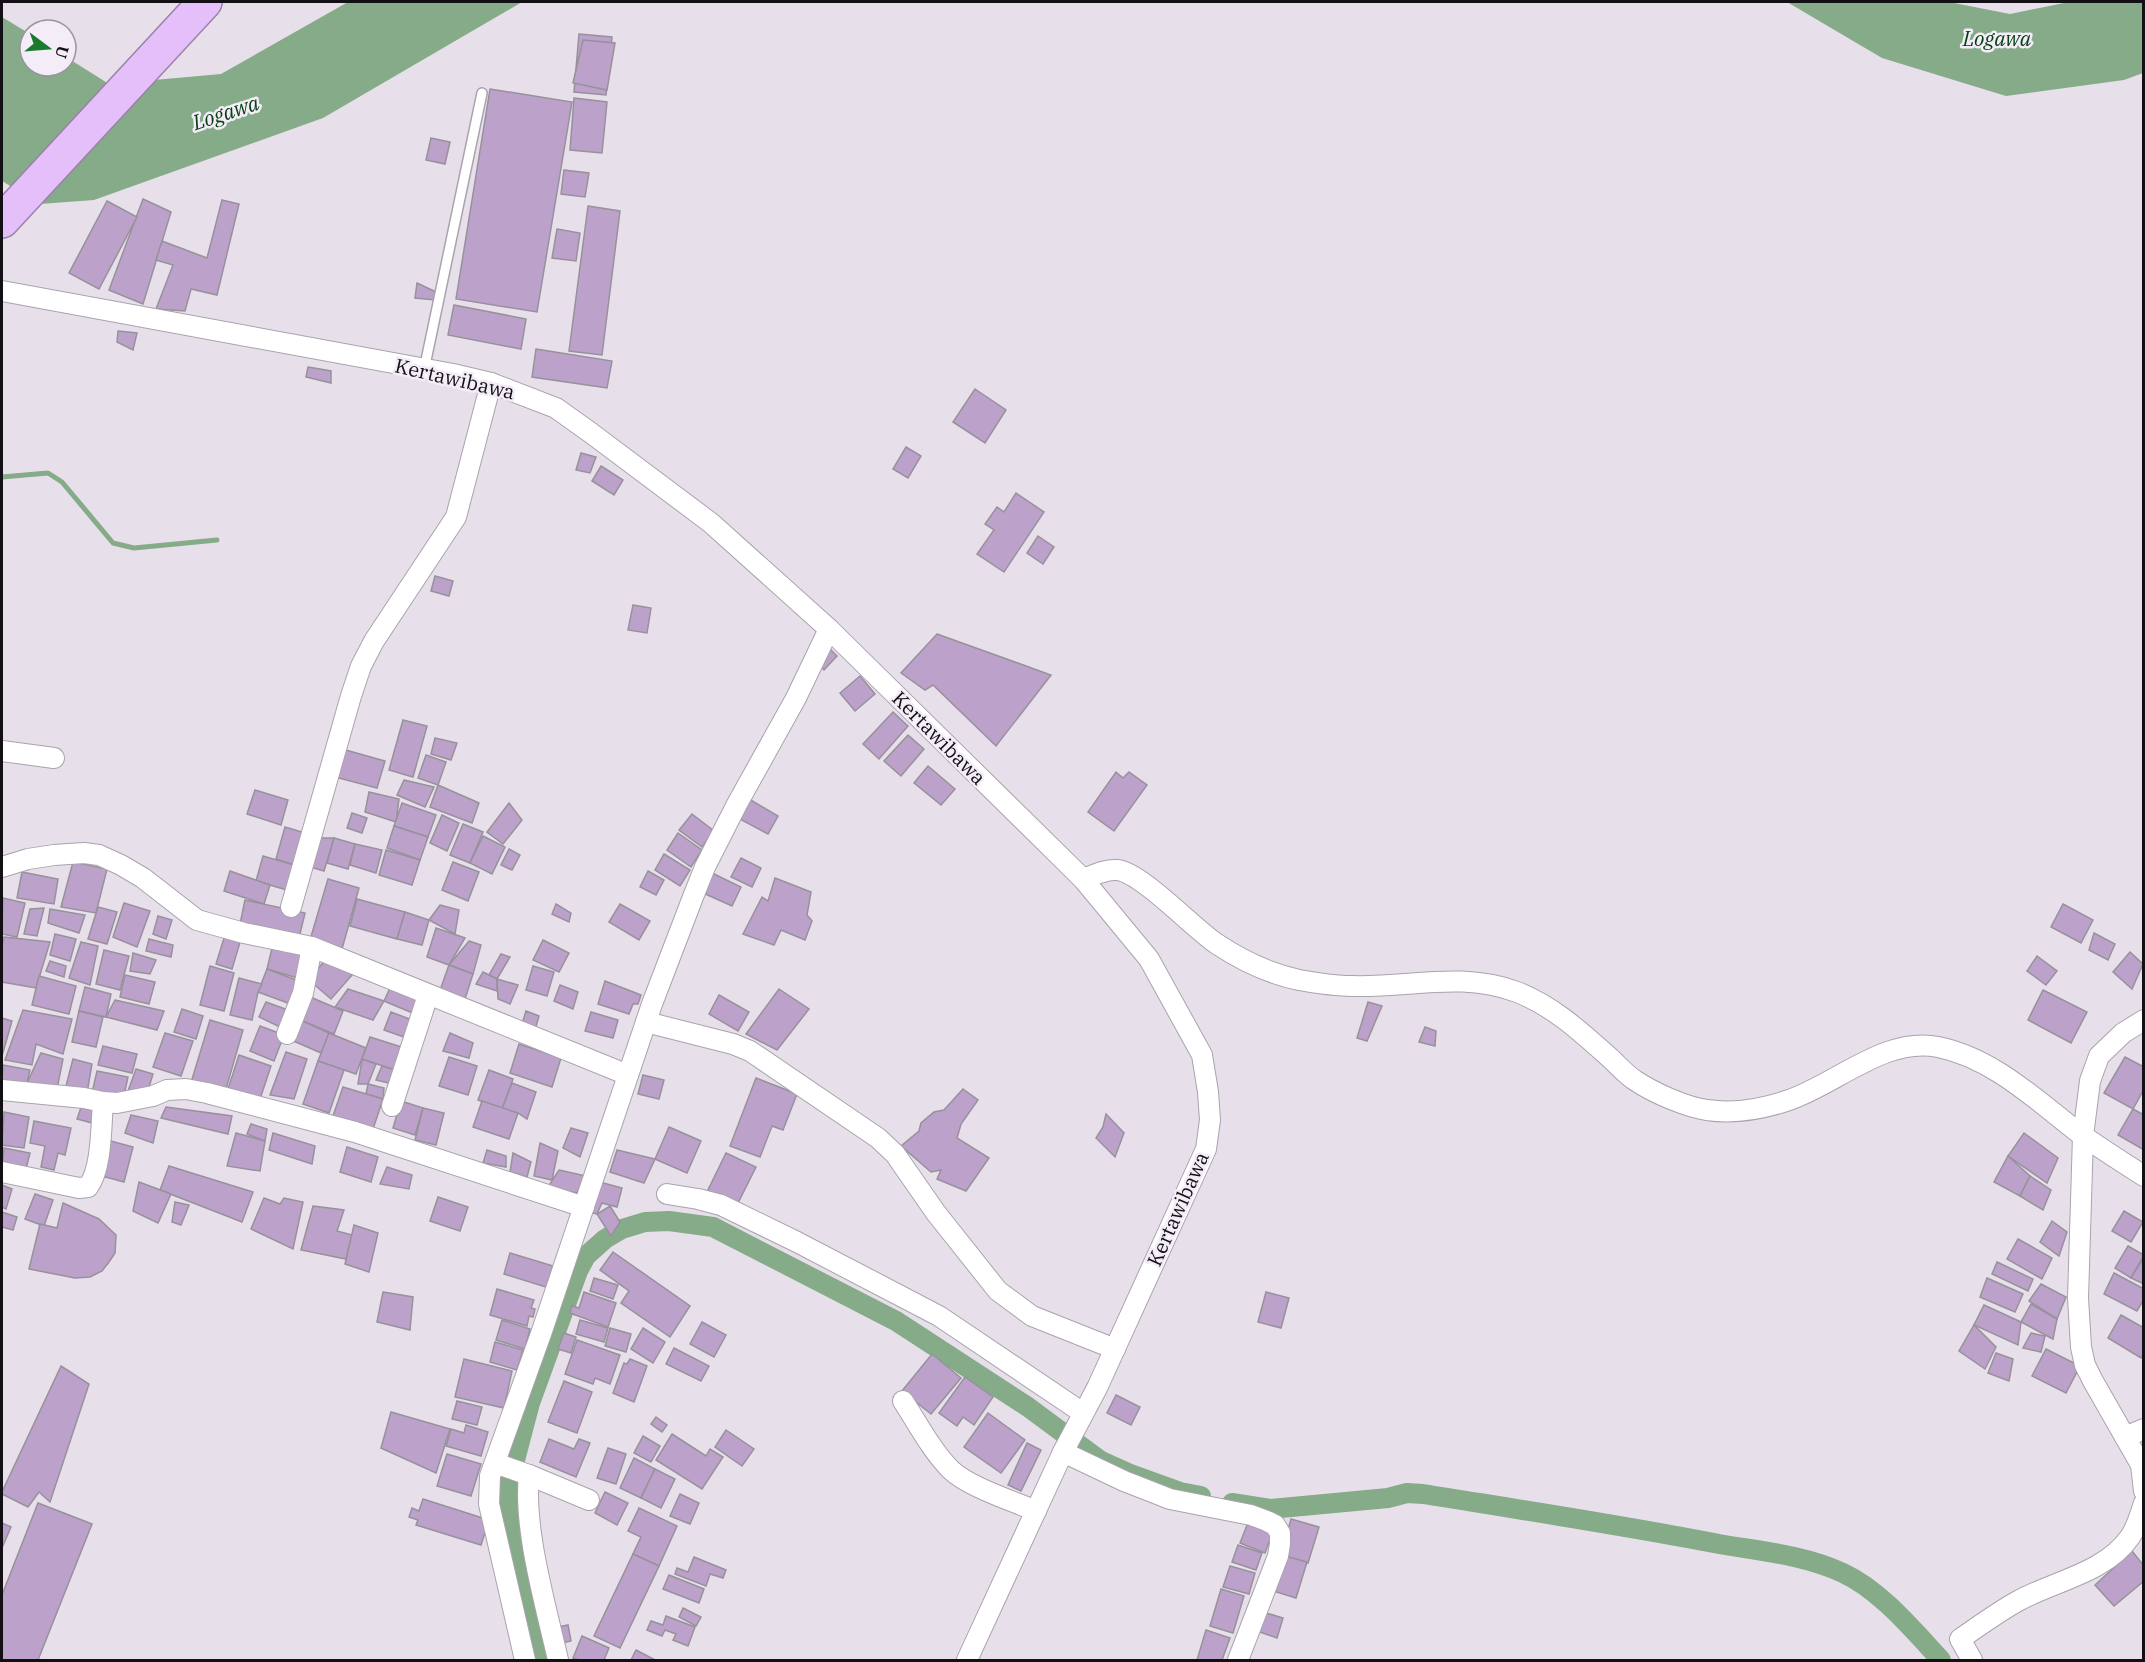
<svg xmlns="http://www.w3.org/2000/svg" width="2145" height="1662" viewBox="0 0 2145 1662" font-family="'IBM Plex Serif',serif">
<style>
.water{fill:#86ab88}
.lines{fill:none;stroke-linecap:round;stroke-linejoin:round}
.stream{stroke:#86ab88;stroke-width:5}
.canal{stroke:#86ab88;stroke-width:20}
.building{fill:#bca2ca;stroke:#97919b;stroke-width:1.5}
.lane-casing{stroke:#a9a3ad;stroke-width:12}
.street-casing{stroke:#a9a3ad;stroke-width:22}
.highway-casing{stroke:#9a82a9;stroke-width:36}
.lane{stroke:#fff;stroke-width:9}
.street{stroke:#fff;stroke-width:20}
.highway{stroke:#e4bff9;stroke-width:33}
.labels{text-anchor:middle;stroke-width:5;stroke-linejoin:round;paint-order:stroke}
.street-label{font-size:20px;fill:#121014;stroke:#f4edf8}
.water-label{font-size:21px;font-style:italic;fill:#044012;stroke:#f4edf8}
</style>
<rect width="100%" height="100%" fill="#e7e0eb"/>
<g class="water">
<polygon points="348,2 522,2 323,118 94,200 40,204 2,181 2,17 30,34 30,66 66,66 66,57 109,84 221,74"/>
<polygon points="1787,2 1949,2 2010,14 2069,2 2143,2 2143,73 2124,80 2006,96 1882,58"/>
</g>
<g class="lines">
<polyline class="stream" points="2,477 48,473 62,482 113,543 134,548 217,540"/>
<g class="canal">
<path d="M1232,1503L1270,1509L1388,1498L1407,1493L1423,1494C1522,1510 1621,1525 1719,1544C1760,1551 1805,1555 1843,1573C1880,1590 1913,1630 1941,1660"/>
<polyline points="546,1660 508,1496 509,1483 530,1403 578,1271 586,1256 605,1239 622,1229 645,1222 669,1221 713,1227 896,1321 1028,1407 1101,1461 1130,1474 1180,1492 1201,1496"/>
</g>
</g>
<g class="building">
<polygon points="579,34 612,37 606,95 574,92"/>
<polygon points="583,40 615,43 607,90 573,83"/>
<polygon points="490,89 572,102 537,312 456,299"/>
<polygon points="574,98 607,102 602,153 570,150"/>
<polygon points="431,138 450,142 445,164 426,160"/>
<polygon points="564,170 589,173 585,197 561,194"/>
<polygon points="143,199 171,212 143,304 109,290"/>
<polygon points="222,200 239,204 217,295 191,289 185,311 156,309 173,265 156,260 162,241 207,258"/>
<polygon points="107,201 137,217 99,289 69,273"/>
<polygon points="588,206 620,211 602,355 569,351"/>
<polygon points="557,229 580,233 576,261 552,258"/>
<polygon points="417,283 436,292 435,300 415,298"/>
<polygon points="454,305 526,319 521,349 448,335"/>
<polygon points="118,331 137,333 133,350 117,342"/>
<polygon points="536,349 612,361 607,388 532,377"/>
<polygon points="308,367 331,371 331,383 306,377"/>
<polygon points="975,389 1006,410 985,443 953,422"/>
<polygon points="906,447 921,456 908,478 893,469"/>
<polygon points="581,453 596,457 590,473 576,470"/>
<polygon points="601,466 623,480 614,495 592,481"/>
<polygon points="1016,493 1044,512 1004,572 977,554 994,530 985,524 997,507 1004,512"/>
<polygon points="1038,536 1054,547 1043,564 1027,553"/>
<polygon points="435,576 453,581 449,596 431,591"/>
<polygon points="633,605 651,608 647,633 628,630"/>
<polygon points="937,634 1051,675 996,746 933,685 925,690 901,673"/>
<polygon points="829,648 837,656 824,670 816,662"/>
<polygon points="860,676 875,694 855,711 840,693"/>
<polygon points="893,712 908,726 879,759 863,744"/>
<polygon points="403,720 427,726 413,777 389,770"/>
<polygon points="908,735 924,749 901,776 884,761"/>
<polygon points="435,738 457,743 451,760 431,754"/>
<polygon points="342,749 385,761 377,788 335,777"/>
<polygon points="426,755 446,762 438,785 418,778"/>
<polygon points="928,766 955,789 941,805 914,783"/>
<polygon points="1116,772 1123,778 1129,772 1147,785 1114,831 1088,812"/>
<polygon points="404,780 434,787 425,807 397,795"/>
<polygon points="438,785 479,803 472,823 430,807"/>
<polygon points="255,790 288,800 281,825 247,814"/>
<polygon points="369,792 399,799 396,822 365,812"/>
<polygon points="749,799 778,816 768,834 738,818"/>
<polygon points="402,803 436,815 428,837 394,826"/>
<polygon points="509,803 522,820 503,844 487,832"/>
<polygon points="352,813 367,818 362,833 347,828"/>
<polygon points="692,814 714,831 702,847 679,830"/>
<polygon points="442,815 459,823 447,851 430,843"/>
<polygon points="463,824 483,832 470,863 450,855"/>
<polygon points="394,826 428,837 420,860 387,848"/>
<polygon points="285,827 305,833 294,865 276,859"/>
<polygon points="678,833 702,850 691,867 667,850"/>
<polygon points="483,836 505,847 492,874 470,863"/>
<polygon points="318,838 334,838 324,871 310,867"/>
<polygon points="334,838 355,844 348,869 327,863"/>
<polygon points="355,844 382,850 376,873 350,865"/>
<polygon points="509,849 520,855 512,870 501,865"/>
<polygon points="386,850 420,860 412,885 379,875"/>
<polygon points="664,854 690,870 680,886 655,870"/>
<polygon points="263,856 294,865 287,890 256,881"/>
<polygon points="741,858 761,868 752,887 731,877"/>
<polygon points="73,862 107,869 96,913 61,907"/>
<polygon points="453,862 479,872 468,901 442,890"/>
<polygon points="230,871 270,885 264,904 224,891"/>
<polygon points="648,871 664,880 656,895 640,887"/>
<polygon points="22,872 58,879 54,904 17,898"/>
<polygon points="710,872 741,887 732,906 701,892"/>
<polygon points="775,878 811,892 807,915 812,921 805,940 781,930 774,945 743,934 762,897 768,901"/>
<polygon points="328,879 359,888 342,949 310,940"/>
<polygon points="3,898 25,903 17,937 2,934"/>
<polygon points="357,899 405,912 397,939 350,926"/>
<polygon points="245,900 305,913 298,942 239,929"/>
<polygon points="124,903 150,911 137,947 113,937"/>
<polygon points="556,904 571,913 569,922 552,914"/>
<polygon points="620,904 650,921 639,940 609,922"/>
<polygon points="2063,904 2093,920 2081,943 2051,927"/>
<polygon points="440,905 459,910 455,934 429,920"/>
<polygon points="98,907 117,912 107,944 88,939"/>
<polygon points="44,908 37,936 24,934 30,909"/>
<polygon points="50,909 85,915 79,933 48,923"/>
<polygon points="405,912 429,920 422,945 397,939"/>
<polygon points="158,916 172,920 166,939 153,934"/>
<polygon points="436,928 465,938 449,965 427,957"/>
<polygon points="2094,933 2115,944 2108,960 2089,950"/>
<polygon points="55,934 76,939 70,961 50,955"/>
<polygon points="225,935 241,939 232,969 216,964"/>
<polygon points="4,937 50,942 36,988 2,982 2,946"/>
<polygon points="149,939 173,945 171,957 146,951"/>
<polygon points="543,940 569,953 559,972 533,960"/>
<polygon points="469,941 481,945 473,974 449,965"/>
<polygon points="81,942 98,946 90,985 69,978"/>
<polygon points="273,944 308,956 301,979 267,969"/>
<polygon points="104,950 129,956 120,990 96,984"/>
<polygon points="2130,952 2143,964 2132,989 2113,972"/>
<polygon points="133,953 156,960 150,974 130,971"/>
<polygon points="501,954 510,957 497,979 489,975"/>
<polygon points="329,955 352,975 331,999 309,980"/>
<polygon points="2037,956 2057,971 2046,985 2027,971"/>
<polygon points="50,961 66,966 64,977 46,971"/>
<polygon points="449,965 473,974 464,1002 439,993"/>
<polygon points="210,966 234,973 224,1011 200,1005"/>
<polygon points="533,966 554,972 547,996 526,990"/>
<polygon points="267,969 304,983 296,1006 258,992"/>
<polygon points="483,972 497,979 497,991 476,984"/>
<polygon points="125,975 155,982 149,1004 120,997"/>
<polygon points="39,976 76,986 69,1014 32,1005"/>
<polygon points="239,978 262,984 258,992 252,1020 230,1015"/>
<polygon points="497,979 518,985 510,1004 498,999"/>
<polygon points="605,981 641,995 638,1004 633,1004 629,1014 598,1004"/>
<polygon points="560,985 578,992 573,1009 554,1001"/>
<polygon points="391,986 421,999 415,1014 384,1001"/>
<polygon points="85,987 111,994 106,1017 79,1011"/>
<polygon points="348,989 384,1001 373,1020 335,1007"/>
<polygon points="779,989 809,1009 777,1050 746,1034"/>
<polygon points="2043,990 2087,1012 2071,1043 2028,1020"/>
<polygon points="719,995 749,1012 738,1031 709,1014"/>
<polygon points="308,996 343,1011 334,1034 298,1019"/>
<polygon points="115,1000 164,1011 157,1030 106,1017"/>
<polygon points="266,1002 288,1010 282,1028 259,1017"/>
<polygon points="1368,1002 1382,1006 1367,1041 1357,1038"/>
<polygon points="182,1009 203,1016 196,1039 174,1032"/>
<polygon points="23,1010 72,1019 63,1054 36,1044 32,1065 5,1060"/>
<polygon points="79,1011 103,1017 96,1047 72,1042"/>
<polygon points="526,1011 539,1016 535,1030 522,1024"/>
<polygon points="391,1012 412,1020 404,1037 384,1030"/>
<polygon points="591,1012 618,1020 613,1038 585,1031"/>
<polygon points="2,1018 12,1021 2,1056"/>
<polygon points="298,1019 329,1033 321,1053 289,1039"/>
<polygon points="210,1020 243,1030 224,1096 190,1086"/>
<polygon points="260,1026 284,1035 274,1061 250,1051"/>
<polygon points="1425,1027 1436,1031 1435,1046 1419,1042"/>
<polygon points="165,1033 193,1041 181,1076 153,1067"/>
<polygon points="329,1033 366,1048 356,1074 318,1061"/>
<polygon points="450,1033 473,1043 469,1058 443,1051"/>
<polygon points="370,1037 408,1049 401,1072 362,1059"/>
<polygon points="519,1044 561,1058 552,1087 510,1073"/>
<polygon points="103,1046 137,1054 132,1073 98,1065"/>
<polygon points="286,1052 307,1059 294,1099 270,1095"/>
<polygon points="41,1053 63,1059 57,1089 27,1083"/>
<polygon points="239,1055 271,1066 260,1099 228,1089"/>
<polygon points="449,1057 477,1066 468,1095 439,1086"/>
<polygon points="2125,1057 2144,1067 2144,1089 2133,1109 2104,1093"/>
<polygon points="73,1059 92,1064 87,1093 66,1086"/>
<polygon points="362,1059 376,1064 368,1084 358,1084"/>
<polygon points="318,1061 344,1070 329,1113 303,1104"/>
<polygon points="3,1065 30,1070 26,1087 2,1083"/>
<polygon points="382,1066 395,1070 388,1083 376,1080"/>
<polygon points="136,1069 153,1074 146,1097 128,1091"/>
<polygon points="489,1070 513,1079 502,1109 478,1100"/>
<polygon points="97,1071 128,1077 123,1100 92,1093"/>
<polygon points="643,1075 664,1080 659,1099 638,1094"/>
<polygon points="756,1078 797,1094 783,1130 772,1126 760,1157 730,1146"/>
<polygon points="512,1083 536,1092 527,1119 518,1113 502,1109"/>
<polygon points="368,1084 384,1088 383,1099 366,1094"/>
<polygon points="343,1087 383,1099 373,1129 333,1116"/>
<polygon points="963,1089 978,1100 961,1124 957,1138 989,1158 966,1191 937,1179 941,1170 931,1172 901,1146 919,1131 921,1123 934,1112 944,1110"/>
<polygon points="401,1101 423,1108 415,1135 393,1128"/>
<polygon points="482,1101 518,1113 509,1139 473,1127"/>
<polygon points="83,1102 101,1107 96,1124 77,1119"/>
<polygon points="166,1107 232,1116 228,1134 161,1118"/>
<polygon points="423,1108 444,1113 436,1145 415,1140"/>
<polygon points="2133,1109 2144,1115 2144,1150 2118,1135"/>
<polygon points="4,1112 29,1117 24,1148 2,1145"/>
<polygon points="1106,1114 1124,1133 1115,1157 1096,1138 1103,1127"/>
<polygon points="131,1115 158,1121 153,1143 125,1133"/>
<polygon points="34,1121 71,1128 65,1155 58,1153 54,1170 41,1167 45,1146 30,1143"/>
<polygon points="251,1124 267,1129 265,1141 247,1134"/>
<polygon points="669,1127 701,1141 687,1173 655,1159"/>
<polygon points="571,1128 588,1133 580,1157 563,1148"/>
<polygon points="236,1133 265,1141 260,1171 227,1166"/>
<polygon points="273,1133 315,1146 312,1164 269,1150"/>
<polygon points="2024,1133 2058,1158 2047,1183 2008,1156"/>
<polygon points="107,1140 133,1147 124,1182 98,1175"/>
<polygon points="540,1143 558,1151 552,1180 534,1176"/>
<polygon points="347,1147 378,1157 371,1182 340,1172"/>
<polygon points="4,1148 30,1153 26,1169 2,1168"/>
<polygon points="487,1150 506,1156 506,1167 483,1163"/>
<polygon points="617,1150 655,1159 644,1183 610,1172"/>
<polygon points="513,1153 531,1162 527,1177 510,1172"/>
<polygon points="726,1153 756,1167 736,1207 707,1192"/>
<polygon points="2008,1156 2030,1176 2020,1196 1994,1182"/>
<polygon points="169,1166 253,1192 242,1222 160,1190"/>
<polygon points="387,1167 412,1175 409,1189 380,1184"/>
<polygon points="559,1170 586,1176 577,1193 548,1187"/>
<polygon points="2030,1176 2051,1190 2043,1210 2020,1196"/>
<polygon points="596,1181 622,1188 617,1207 602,1203 597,1214 588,1212"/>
<polygon points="139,1182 171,1194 158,1223 133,1211"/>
<polygon points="2,1185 12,1189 6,1209 2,1207"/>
<polygon points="35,1194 53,1200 44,1226 25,1219"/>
<polygon points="438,1197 468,1207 460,1231 430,1221"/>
<polygon points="264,1198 280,1204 284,1198 303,1202 293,1249 251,1229"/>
<polygon points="175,1202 189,1205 181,1225 172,1222"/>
<polygon points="63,1203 99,1219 116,1235 115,1253 109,1262 102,1271 90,1277 75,1278 29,1269 40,1224 57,1228"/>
<polygon points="313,1206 344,1210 337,1231 352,1235 346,1259 301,1250"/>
<polygon points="610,1206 620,1222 611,1236 597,1214"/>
<polygon points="2124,1211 2143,1222 2131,1242 2112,1231"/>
<polygon points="2,1212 17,1217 13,1230 2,1227"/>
<polygon points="2052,1221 2067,1232 2059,1256 2040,1242"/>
<polygon points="354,1225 378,1233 369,1272 345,1264"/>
<polygon points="2018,1239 2052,1258 2042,1279 2007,1259"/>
<polygon points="2128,1246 2144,1255 2131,1278 2115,1268"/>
<polygon points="613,1252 690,1306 670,1337 621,1303 629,1291 600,1270"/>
<polygon points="510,1253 553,1266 546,1287 504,1274"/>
<polygon points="2144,1257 2144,1284 2131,1278"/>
<polygon points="1997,1262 2033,1279 2028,1291 1992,1274"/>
<polygon points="2114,1273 2144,1289 2144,1299 2137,1311 2104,1294"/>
<polygon points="594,1278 618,1285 613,1299 590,1291"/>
<polygon points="1987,1278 2023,1294 2015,1312 1980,1297"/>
<polygon points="2041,1284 2066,1297 2057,1319 2029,1301"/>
<polygon points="497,1289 534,1300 531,1308 535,1309 533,1317 529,1316 527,1326 490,1315"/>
<polygon points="383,1292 413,1297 410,1330 377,1322"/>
<polygon points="584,1292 616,1303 608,1327 570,1313 572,1306 579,1308"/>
<polygon points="1266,1292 1289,1298 1281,1328 1258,1322"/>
<polygon points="2031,1304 2057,1319 2053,1339 2021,1322"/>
<polygon points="1984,1305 2021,1322 2018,1345 1974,1325"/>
<polygon points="2121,1315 2144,1328 2144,1353 2141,1358 2108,1338"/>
<polygon points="502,1320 530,1329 525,1349 496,1340"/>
<polygon points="580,1320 608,1328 604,1342 576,1334"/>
<polygon points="702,1322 726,1335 714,1357 690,1344"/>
<polygon points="1974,1325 1996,1347 1985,1369 1959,1351"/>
<polygon points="610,1328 631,1334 626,1352 605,1346"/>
<polygon points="643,1328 665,1342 653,1363 631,1349"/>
<polygon points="564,1333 576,1337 571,1353 558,1349"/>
<polygon points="2031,1333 2045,1336 2041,1352 2023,1348"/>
<polygon points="577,1340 620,1355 610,1384 595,1378 593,1384 565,1374"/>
<polygon points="495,1342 523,1350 517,1370 490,1362"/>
<polygon points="674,1348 709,1366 701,1381 666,1364"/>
<polygon points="2046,1349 2080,1366 2066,1393 2032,1376"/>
<polygon points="1996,1353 2013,1359 2009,1381 1988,1373"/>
<polygon points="932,1354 961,1378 931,1414 902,1391"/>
<polygon points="464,1359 512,1371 504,1408 455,1397"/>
<polygon points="630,1359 647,1366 634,1402 613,1393 624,1363 627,1364"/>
<polygon points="61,1366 89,1384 50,1502 39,1492 28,1507 2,1494 2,1492"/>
<polygon points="965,1377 993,1397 974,1425 963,1417 957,1426 939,1413"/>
<polygon points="564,1381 592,1392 577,1433 548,1422"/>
<polygon points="1116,1395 1140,1407 1131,1425 1107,1413"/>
<polygon points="457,1401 482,1407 477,1425 452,1419"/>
<polygon points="391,1412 450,1429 436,1473 381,1448"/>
<polygon points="988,1413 1025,1440 1001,1473 964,1447"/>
<polygon points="656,1417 667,1425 662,1432 651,1424"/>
<polygon points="466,1425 488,1432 481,1456 446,1446 451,1429 464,1433"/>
<polygon points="726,1430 754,1449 742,1466 715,1447"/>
<polygon points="672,1434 706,1456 710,1449 723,1457 702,1489 656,1460"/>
<polygon points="643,1436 660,1446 651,1462 634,1453"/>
<polygon points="549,1439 574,1449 579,1439 590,1443 576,1477 540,1462"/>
<polygon points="1027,1443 1041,1450 1021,1491 1008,1485"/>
<polygon points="608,1448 626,1454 616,1484 597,1478"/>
<polygon points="447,1454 481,1464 471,1496 437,1486"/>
<polygon points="634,1458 655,1469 641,1498 620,1488"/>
<polygon points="655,1469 675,1479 661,1508 641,1498"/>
<polygon points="605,1492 628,1503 617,1525 595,1513"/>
<polygon points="680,1494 699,1503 690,1524 670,1516"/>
<polygon points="423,1499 489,1520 481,1545 416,1525 418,1520 409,1517 412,1508 419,1511"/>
<polygon points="38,1503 92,1524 38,1660 2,1660 2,1595"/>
<polygon points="639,1508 677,1526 659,1566 633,1554 641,1537 628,1531"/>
<polygon points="1291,1519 1319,1527 1308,1563 1281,1555"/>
<polygon points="1249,1520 1274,1529 1265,1553 1240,1543"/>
<polygon points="2,1523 11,1527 2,1548"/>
<polygon points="1238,1545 1262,1553 1256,1570 1232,1562"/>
<polygon points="2132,1551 2144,1566 2144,1581 2114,1606 2095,1585"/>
<polygon points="633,1554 659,1566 620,1648 594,1636"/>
<polygon points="1281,1555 1307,1562 1296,1598 1270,1590"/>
<polygon points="694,1557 726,1570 723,1578 710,1574 706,1586 675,1574 677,1568 688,1572"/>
<polygon points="1230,1566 1255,1573 1249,1594 1223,1587"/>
<polygon points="669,1575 704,1589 699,1603 663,1589"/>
<polygon points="1221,1589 1244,1596 1233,1633 1210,1626"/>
<polygon points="683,1608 701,1617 696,1626 679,1617"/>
<polygon points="1263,1612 1283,1618 1277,1638 1257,1631"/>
<polygon points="666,1616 695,1627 688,1646 673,1640 676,1634 665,1630 662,1636 647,1630 651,1621 663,1625"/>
<polygon points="568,1625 571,1641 561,1643 558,1627"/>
<polygon points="1206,1630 1230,1638 1222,1660 1197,1660"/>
<polygon points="582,1636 609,1648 604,1660 579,1660 573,1658"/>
<polygon points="636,1650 655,1660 631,1660"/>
</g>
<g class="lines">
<g class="lane-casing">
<polyline id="lane" points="424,370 482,93"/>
</g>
<g class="street-casing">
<g id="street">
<polyline points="2,291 453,374 491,383 556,408 591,433 711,523 829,629 1083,879 1149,959 1202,1055 1208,1092 1210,1120 1206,1149 1097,1388 1063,1452 967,1660"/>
<polyline points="2,751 54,758"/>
<polyline points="2,867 28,859 54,855 84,853 99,855 121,865 143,878 197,920 244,933 312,947 628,1075"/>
<path d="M1083,879C1094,875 1106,869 1117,870C1141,872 1194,929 1217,944C1241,960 1271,974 1299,980C1316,983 1334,986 1352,986C1410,988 1460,971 1517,992C1553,1006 1581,1032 1609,1057C1618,1065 1626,1075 1636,1081C1654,1093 1686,1107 1707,1110C1735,1114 1763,1109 1789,1100C1836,1084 1886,1036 1938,1047C1993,1058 2036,1100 2079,1133C2100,1148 2122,1162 2144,1176"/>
<polyline points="291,907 351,696 361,666 374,641 456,517 491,383"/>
<polyline points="2144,1020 2123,1033 2099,1056 2090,1081 2083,1136 2078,1298 2081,1347 2085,1365 2093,1381 2141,1465 2144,1491"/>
<polyline points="646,1022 733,1044 750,1051 878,1138 895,1154 936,1213 998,1291 1032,1316 1115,1349"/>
<polyline points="287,1034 303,993 312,947"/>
<polyline points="2,1090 84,1098 103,1102 117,1103 153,1096 167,1090 186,1089 207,1093 355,1132 584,1207"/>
<polyline points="392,1106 428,995"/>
<path d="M2,1172L79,1188L88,1187C102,1169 101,1126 103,1102"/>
<polyline points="667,1194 698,1199 721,1205 797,1242 939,1316 1083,1413"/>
<path d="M903,1401C918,1424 932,1451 951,1470C969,1487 1013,1501 1036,1511"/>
<polyline points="2125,1437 2144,1429"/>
<polyline points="1063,1452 1124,1481 1170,1499 1251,1515 1267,1521 1275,1525 1280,1533 1280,1544 1278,1556 1238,1660"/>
<path d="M495,1463L529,1475C523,1529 546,1606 558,1660"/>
<polyline points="529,1475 589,1500"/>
<polyline points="525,1660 489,1504 490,1476 542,1331 652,1004 693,897 705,867 737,804 796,698 829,629"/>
<path d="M1972,1660L1960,1639C1979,1626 1998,1612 2018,1601C2054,1581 2105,1573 2130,1537C2137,1527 2140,1515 2144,1503"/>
</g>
</g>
<g class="highway-casing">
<polyline id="highway" points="2,221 205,2"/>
</g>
<use href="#lane" class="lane"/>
<use href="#street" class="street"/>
<use href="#highway" class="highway"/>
</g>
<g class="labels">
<g class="street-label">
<text transform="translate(455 379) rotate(13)" y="7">Kertawibawa</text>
<text transform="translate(939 738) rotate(45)" y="7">Kertawibawa</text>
<text transform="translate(1178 1209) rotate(-66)" y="7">Kertawibawa</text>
</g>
<g class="water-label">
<text x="1997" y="46">Logawa</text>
<text transform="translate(226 113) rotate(-18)" y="7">Logawa</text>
</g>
</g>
<rect width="2145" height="1662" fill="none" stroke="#121014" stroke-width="6"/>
<g transform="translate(48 48) rotate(106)"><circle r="28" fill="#f4edf8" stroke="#9a959d" stroke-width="1.5"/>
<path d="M0-4.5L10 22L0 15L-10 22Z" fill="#187b2d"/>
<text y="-9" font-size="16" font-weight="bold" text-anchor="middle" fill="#121014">U</text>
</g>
</svg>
